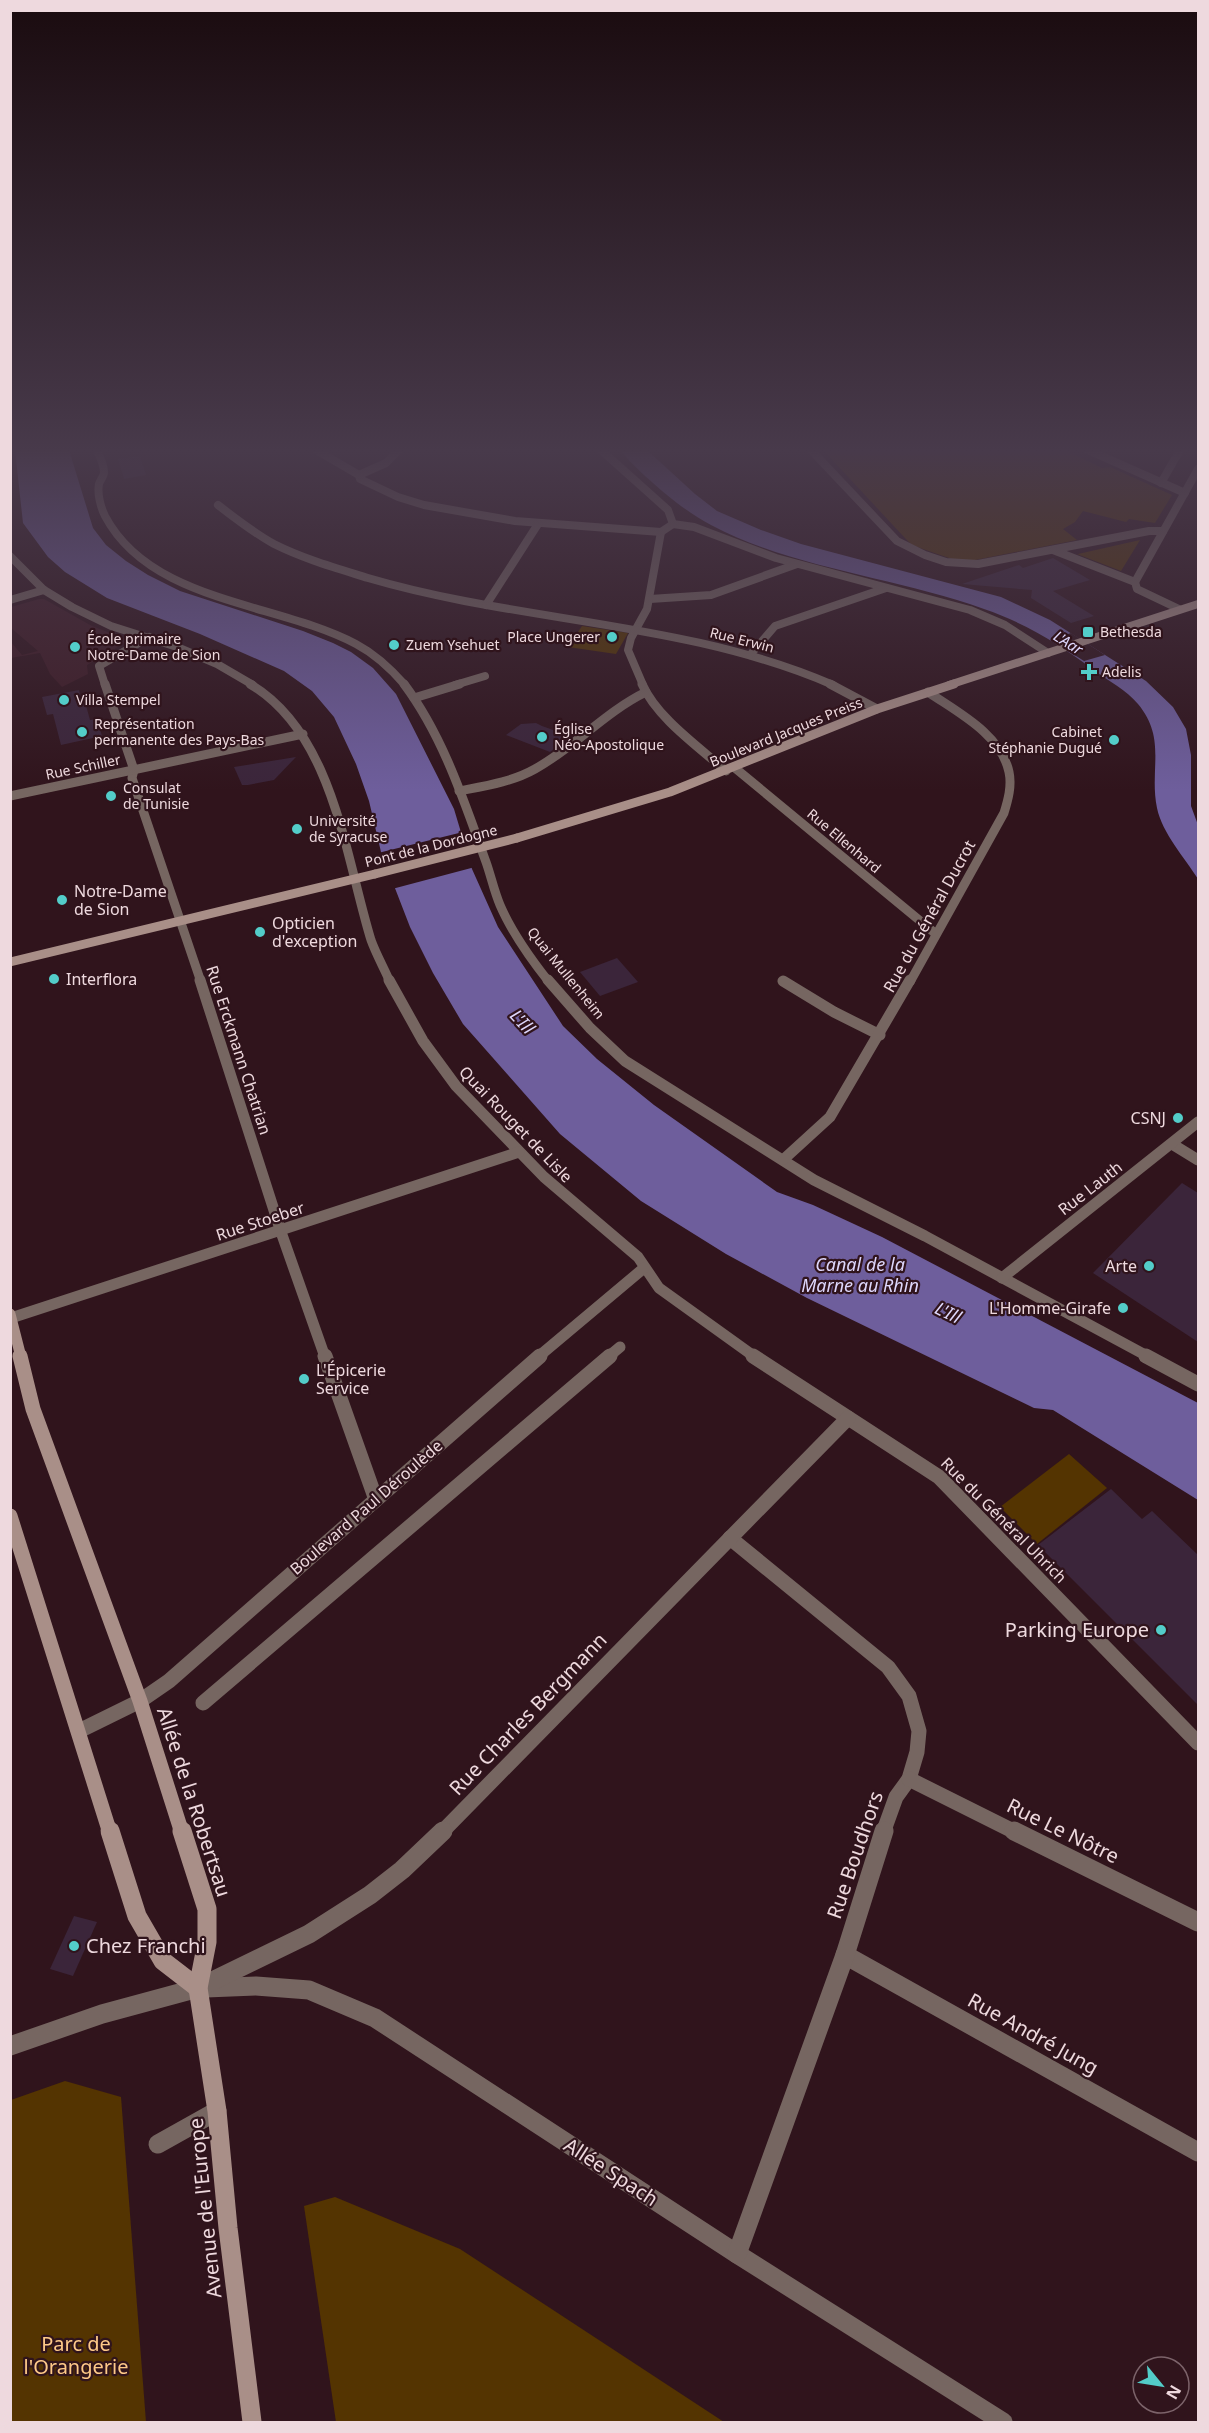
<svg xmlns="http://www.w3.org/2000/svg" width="1209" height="2433" viewBox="0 0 1209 2433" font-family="'Noto Sans',sans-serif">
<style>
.built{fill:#3e1b25}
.green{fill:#543401}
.water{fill:#6e5e9c}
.pier{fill:#30141c}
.building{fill:#3b253a}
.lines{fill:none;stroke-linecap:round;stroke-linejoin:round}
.street-far4{stroke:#766661;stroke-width:8}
.street-far3{stroke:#766661;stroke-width:9}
.street-far2{stroke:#766661;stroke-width:11}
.street-far1{stroke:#766661;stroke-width:15}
.street{stroke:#766661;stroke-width:19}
.secondary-far4{stroke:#a98f88;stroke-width:8}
.secondary-far3{stroke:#a98f88;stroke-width:9}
.secondary-far2{stroke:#a98f88;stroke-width:11}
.secondary-far1{stroke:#a98f88;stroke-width:15}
.secondary{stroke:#a98f88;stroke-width:19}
.secondary-bridge{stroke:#a98f88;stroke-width:9}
.poi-dot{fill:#53cdc9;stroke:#30141c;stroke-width:2}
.labels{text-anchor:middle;stroke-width:4.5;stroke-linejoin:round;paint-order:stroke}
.far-poi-label{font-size:14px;fill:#eed9de;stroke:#30141c;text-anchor:start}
.far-street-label{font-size:14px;fill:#eed9de;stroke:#30141c}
.far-water-label{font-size:15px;font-style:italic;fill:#ded7fc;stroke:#30141c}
.poi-label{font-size:16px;fill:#eed9de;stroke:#30141c;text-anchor:start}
.street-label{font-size:16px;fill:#eed9de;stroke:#30141c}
.water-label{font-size:18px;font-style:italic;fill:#ded7fc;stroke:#30141c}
.near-poi-label{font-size:20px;fill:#eed9de;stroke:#30141c;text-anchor:end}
.near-street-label{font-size:20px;fill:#eed9de;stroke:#30141c}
.near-park-label{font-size:20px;fill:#fec988;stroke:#30141c}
</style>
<rect width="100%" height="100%" fill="#30141c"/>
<polygon class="built" points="39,599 44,599 92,626 126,639 126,642 87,665 88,674 62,687 50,674 40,653 11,658 11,642 22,655 38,651 11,628 11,607"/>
<g class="green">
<polygon points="823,450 1065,450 1102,468 1110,467 1172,495 1155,523 1129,519 1126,522 1083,511 1075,522 1063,529 1077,540 970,561 952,559 923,549 912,545 905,538"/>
<polygon points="1140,540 1121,571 1077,554 1078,554"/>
<polygon points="582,626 628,633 616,654 568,647"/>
<polygon points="1069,1454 1107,1488 1037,1544 1000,1507"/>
<polygon points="65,2081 121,2097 146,2422 11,2422 11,2100"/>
<polygon points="335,2197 460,2249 724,2422 336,2422 304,2206"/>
</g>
<g class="water">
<polygon points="15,450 69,450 93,528 106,545 126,561 148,575 180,591 303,631 333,643 351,652 373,668 396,694 454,809 472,869 498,927 563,1026 597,1059 654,1105 777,1192 813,1205 882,1237 1198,1403 1198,1500 1053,1410 1034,1408 807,1298 726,1254 641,1201 560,1134 463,1024 433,973 410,927 381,852 369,801 356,764 334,717 312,691 284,671 200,634 107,598 65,572 48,557 23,523"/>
<path d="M620,450H647L695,494L717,511L761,530L801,544L1001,597L1050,620L1146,681L1173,707L1186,729L1191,755V806L1198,825V879C1185,858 1162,833 1157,808C1149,769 1167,739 1138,704C1126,690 1109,681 1095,671C1061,645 1025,623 984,609C896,577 794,569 711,525C683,511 640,474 620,450Z"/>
</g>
<g class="pier">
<polygon points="1071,633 1105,655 1084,661 1051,640"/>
<polygon points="463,832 475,867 392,889 378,853"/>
</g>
<g class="building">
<polygon points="140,456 146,475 124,479 118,459"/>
<polygon points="1053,558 1090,580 1053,591 1094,616 1071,623 1031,598 1032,590 962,584 1019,565 1023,568"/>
<polygon points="79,690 81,699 84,698 90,720 97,719 102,736 61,745 53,714 47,715 42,697"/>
<polygon points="536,723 542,726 570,736 550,752 506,735 521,724"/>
<polygon points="296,757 274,780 248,785 242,785 234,767"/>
<polygon points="617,958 638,982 600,996 580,972"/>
<polygon points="1182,1183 1198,1193 1198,1342 1093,1273"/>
<polygon points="1111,1489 1142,1519 1152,1511 1198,1555 1198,1705 1038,1545"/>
<polygon points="74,1916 97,1922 73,1976 50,1969"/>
</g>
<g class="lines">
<g class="street-far4">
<path d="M97,450C100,457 104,465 104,472C104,477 100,480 99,484C97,494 101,508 105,516C151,603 277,602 356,644C375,654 391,669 405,685"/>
<polyline points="316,450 359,475 360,479 398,497 424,505 515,521 661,532 673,524"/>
<polyline points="601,450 668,510 673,524"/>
<polyline points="811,450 897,541 925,555 946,562 978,564 1149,531 1163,531"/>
<polyline points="1088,450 1185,493"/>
<polyline points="359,475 386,463 399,450"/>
<polyline points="1161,483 1180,450"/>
<path d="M218,505C236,519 254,533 274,544C304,559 336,568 368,578C521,623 686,621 833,685"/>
<polyline points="673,524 694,527 776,558 970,610 1005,625 1048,653"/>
<polyline points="1053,550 1135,582 1137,589 1179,609"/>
<polyline points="10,556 44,590 72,607 111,626 177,647 217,664 253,685"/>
<polyline points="1135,582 1198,469"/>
<polyline points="650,599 711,595 797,564"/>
<polyline points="10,600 44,590"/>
<polyline points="486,605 538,524"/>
<polyline points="750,655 775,626 886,588"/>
<polyline points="105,685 99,666 149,637"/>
<polyline points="455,685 485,676"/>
<polyline points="643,685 628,650 631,638 647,609 661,532"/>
</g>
<g class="street-far3">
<polyline points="105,684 134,770 132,778 201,982"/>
<path d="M250,684C333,733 345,855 371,940C376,954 384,968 390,982"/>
<path d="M404,684C443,736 464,801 486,862C491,876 494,891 500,905C512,933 530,958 549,982"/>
<path d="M642,684C657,718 699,747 726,771"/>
<polyline points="830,684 877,709"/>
<polyline points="414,698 460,684"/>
<polyline points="735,768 936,934"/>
<path d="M459,791C485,786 512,782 535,769C575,747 605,712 646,692"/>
<polyline points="10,796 303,734"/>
<path d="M910,982L1004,813C1008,800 1012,786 1009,772C1001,734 957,712 928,692"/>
</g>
<g class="street-far2">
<polyline points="200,980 281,1232 325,1357"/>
<polyline points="389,980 423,1041 456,1086 544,1177 638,1257 659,1288 755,1357"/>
<polyline points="548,980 590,1028 625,1061 814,1180 925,1236 1149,1357"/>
<polyline points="783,981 834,1012 880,1035"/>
<polyline points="1172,1144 1198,1160"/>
<polyline points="784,1159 830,1117 910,980"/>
<polyline points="1002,1278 1198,1122"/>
<polyline points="11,1318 519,1152"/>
<polyline points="538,1357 644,1268"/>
<polyline points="608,1357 620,1347"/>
</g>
<g class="street-far1">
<polyline points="325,1356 375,1497"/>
<polyline points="753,1356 939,1477 1198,1743"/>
<polyline points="1146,1356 1198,1384"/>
<polyline points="730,1538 888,1667 909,1696 919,1731 917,1752 909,1779 896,1797 883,1833"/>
<polyline points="203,1703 610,1356"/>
<polyline points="79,1731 140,1701 169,1681 540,1356"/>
<polyline points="909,1779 1017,1833"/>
<polyline points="441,1833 848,1418"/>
</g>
<g class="street">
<polyline points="1014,1831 1198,1922"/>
<polyline points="845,1955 1198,2152"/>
<polyline points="206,1988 256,1986 309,1990 375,2018 737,2254 1003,2422"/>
<polyline points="10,2046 102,2014 198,1988 309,1934 370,1895 402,1870 443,1831"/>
<polyline points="158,2144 217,2111"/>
<polyline points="737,2254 845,1955 884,1831"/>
</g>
<polyline class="secondary-far4" points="949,685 1198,604"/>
<g class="secondary-far3">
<polyline points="517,838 670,792 877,709 954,684"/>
<polyline points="10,962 375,874"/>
</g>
<polyline class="secondary-far2" points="10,1314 21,1357"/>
<g class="secondary-far1">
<polyline points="20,1356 33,1409 140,1701 182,1833"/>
<polyline points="10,1516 110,1833"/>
</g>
<g class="secondary">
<polyline points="110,1831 137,1916 163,1961 198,1988"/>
<polyline points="182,1831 207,1909 207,1942 198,1988 217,2111 228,2228 252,2422"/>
</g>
<polyline class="secondary-bridge" points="375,874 517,838"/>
</g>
<linearGradient id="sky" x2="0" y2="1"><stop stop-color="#1a0b0f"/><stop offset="0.57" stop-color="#483a4b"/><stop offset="1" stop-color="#483a4b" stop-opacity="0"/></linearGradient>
<rect width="1209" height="791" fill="url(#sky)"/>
<g class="poi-dot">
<rect x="1082" y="626" width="12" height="12" rx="3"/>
<circle cx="612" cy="637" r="6"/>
<circle cx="394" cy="645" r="6"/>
<circle cx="75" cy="647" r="6"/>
<path d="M1086 663h6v6h6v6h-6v6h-6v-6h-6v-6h6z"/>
<circle cx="64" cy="700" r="6"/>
<circle cx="82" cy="732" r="6"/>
<circle cx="542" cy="737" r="6"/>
<circle cx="1114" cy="740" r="6"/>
<circle cx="111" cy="796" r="6"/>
<circle cx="297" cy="829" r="6"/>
<circle cx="62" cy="900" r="6"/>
<circle cx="260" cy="932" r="6"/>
<circle cx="54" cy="979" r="6"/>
<circle cx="1178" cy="1118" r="6"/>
<circle cx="1149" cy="1266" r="6"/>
<circle cx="1123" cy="1308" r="6"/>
<circle cx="304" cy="1379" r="6"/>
<circle cx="1161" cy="1630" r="6"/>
<circle cx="74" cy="1946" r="6"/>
</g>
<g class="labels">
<g class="far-poi-label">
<text x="1100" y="637">Bethesda</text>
<text x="600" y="642" text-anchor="end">Place Ungerer</text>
<text x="87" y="644">École primaire<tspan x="87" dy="16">Notre-Dame de Sion</tspan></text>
<text x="406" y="650">Zuem Ysehuet</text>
<text x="1102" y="677">Adelis</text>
<text x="76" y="705">Villa Stempel</text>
<text x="94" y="729">Représentation<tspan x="94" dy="16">permanente des Pays-Bas</tspan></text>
<text x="554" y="734">Église<tspan x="554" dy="16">Néo-Apostolique</tspan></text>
<text x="1102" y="737" text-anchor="end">Cabinet<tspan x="1102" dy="16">Stéphanie Dugué</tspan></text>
<text x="123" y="793">Consulat<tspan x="123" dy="16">de Tunisie</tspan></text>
<text x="309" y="826">Université<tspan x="309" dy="16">de Syracuse</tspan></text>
</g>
<g class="far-street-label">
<text transform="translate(742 640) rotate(14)" y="5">Rue Erwin</text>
<text transform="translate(786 732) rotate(-22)" y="5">Boulevard Jacques Preiss</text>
<text transform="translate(83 767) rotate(-12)" y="5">Rue Schiller</text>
<text transform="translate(844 841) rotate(40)" y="5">Rue Ellenhard</text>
<text transform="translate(431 846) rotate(-14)" y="5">Pont de la Dordogne</text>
<text transform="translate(566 973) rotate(51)" y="5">Quai Mullenheim</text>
</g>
<g class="far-water-label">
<text transform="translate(1068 643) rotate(32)" y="5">L'Aar</text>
</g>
<g class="poi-label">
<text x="74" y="897">Notre-Dame<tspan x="74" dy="18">de Sion</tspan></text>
<text x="272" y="929">Opticien<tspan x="272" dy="18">d'exception</tspan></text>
<text x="66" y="985">Interflora</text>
<text x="1166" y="1124" text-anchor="end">CSNJ</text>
<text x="1137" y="1272" text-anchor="end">Arte</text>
<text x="1111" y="1314" text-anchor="end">L'Homme-Girafe</text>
<text x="316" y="1376">L'Épicerie<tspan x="316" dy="18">Service</tspan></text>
</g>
<g class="street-label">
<text transform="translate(929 916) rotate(-61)" y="6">Rue du Général Ducrot</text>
<text transform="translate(239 1050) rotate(72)" y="6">Rue Erckmann Chatrian</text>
<text transform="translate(516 1124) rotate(46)" y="6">Quai Rouget de Lisle</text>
<text transform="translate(1090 1188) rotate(-38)" y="6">Rue Lauth</text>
<text transform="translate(260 1221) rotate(-18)" y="6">Rue Stoeber</text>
<text transform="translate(366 1507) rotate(-41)" y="6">Boulevard Paul Déroulède</text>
<text transform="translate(1004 1520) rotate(45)" y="6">Rue du Général Uhrich</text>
</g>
<g class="water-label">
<text transform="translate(522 1022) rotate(47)" y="6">L'Ill</text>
<text x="860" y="1271">Canal de la<tspan x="860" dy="21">Marne au Rhin</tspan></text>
<text transform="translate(948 1313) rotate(26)" y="6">L'Ill</text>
</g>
<g class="near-poi-label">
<text x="1149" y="1637">Parking Europe</text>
<text x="86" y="1953" text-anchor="start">Chez Franchi</text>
</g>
<g class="near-street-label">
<text transform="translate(528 1714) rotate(-46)" y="7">Rue Charles Bergmann</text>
<text transform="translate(194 1802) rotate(72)" y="7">Allée de la Robertsau</text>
<text transform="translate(1063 1831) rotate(26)" y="7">Rue Le Nôtre</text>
<text transform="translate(855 1855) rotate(-71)" y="7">Rue Boudhors</text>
<text transform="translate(1033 2034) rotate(29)" y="7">Rue André Jung</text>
<text transform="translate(611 2172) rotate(33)" y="7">Allée Spach</text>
<text transform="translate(205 2208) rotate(-96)" y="7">Avenue de l'Europe</text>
</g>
<g class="near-park-label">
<text x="76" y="2351">Parc de<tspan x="76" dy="23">l'Orangerie</tspan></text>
</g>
</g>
<rect width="1209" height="2433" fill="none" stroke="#eed9de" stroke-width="24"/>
<g transform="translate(1161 2385) rotate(120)"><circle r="28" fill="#30141c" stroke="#7c636a" stroke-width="1.5"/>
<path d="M0-4.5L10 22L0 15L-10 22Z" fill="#53cdc9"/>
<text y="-9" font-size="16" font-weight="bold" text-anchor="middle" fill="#eed9de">N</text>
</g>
</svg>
